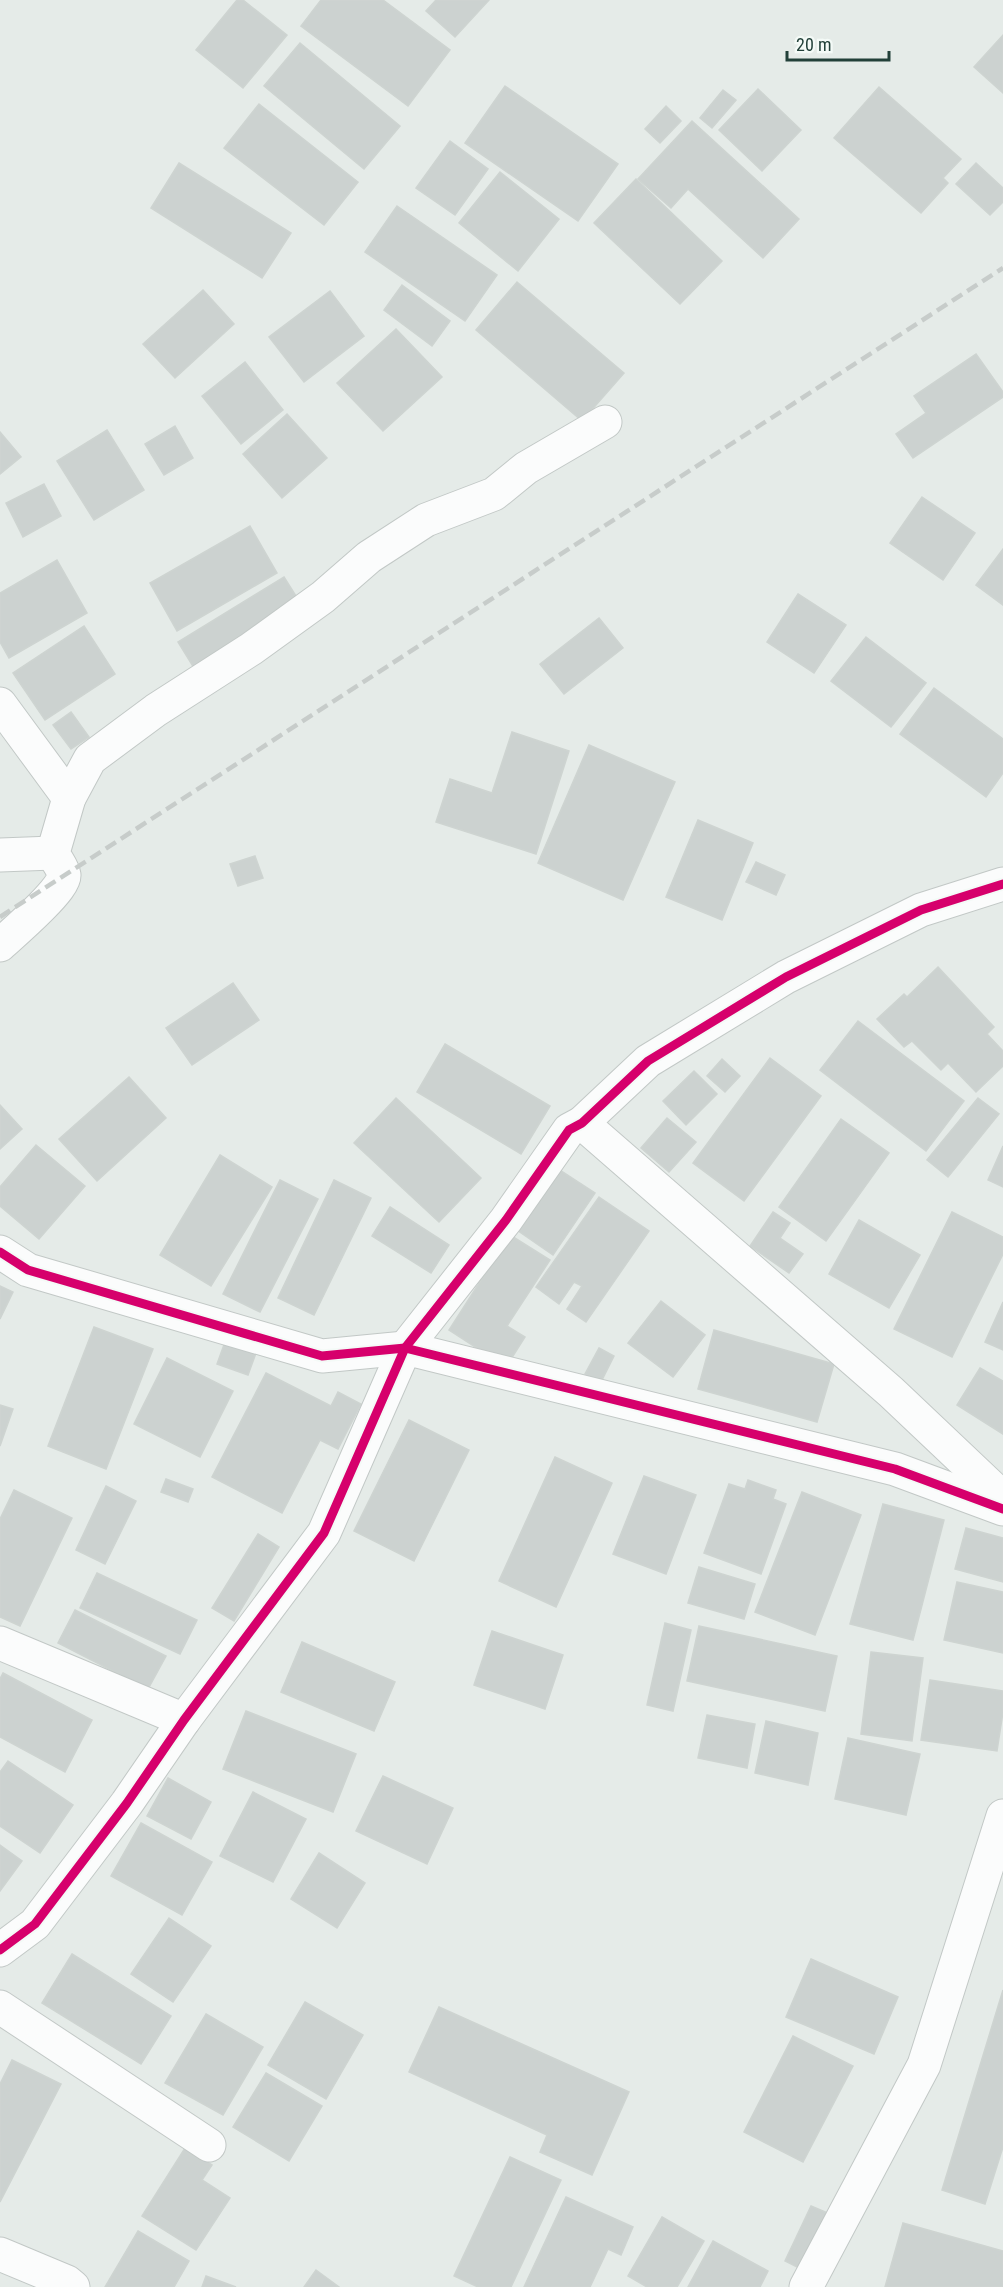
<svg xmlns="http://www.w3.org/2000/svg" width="1003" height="2287" viewBox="0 0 1003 2287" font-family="'Roboto Condensed',sans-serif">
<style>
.building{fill:#ccd2d0;stroke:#ced4d1;stroke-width:1.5}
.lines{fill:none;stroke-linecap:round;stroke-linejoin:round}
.minor-casing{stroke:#c2c8c6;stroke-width:35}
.minor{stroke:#fbfcfc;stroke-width:33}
.rail{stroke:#c7ccca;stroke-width:4.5;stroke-dasharray:12 6;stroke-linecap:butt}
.cycleway-casing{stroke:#f4faf7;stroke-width:13}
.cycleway{stroke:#d6006c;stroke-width:9}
</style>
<rect width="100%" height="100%" fill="#e5ebe8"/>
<g class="building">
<polygon points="237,0 243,0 287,35 243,88 196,50"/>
<polygon points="321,0 383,0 450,50 408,106 301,26"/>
<polygon points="436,0 489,0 455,37 426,11"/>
<polygon points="1003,35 1003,93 974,67"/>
<polygon points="300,43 400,126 364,169 264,86"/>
<polygon points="505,86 618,164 578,221 465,143"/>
<polygon points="879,87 961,159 943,178 948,183 921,213 834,138"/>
<polygon points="758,89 801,130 762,171 719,130"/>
<polygon points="723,90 736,100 712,128 700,118"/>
<polygon points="259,104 358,182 324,225 224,148"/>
<polygon points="666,106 681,121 660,143 645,129"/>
<polygon points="692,121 799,219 763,258 688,189 671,208 638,179"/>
<polygon points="450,141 488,169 455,215 416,188"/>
<polygon points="179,163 291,233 262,278 151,208"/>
<polygon points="976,163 1003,188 1003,202 990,215 956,184"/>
<polygon points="500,172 559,219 518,271 459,223"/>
<polygon points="636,179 722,261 680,304 594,223"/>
<polygon points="397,206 497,275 465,321 365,252"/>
<polygon points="517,282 624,373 582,421 476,330"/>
<polygon points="402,285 450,321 432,346 384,310"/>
<polygon points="203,290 234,324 175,378 143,344"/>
<polygon points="330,291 364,336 304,382 269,337"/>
<polygon points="396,329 442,377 383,431 337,383"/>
<polygon points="976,354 1003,392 1003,397 913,458 896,434 926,413 914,396"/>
<polygon points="245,362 283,410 241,444 202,396"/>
<polygon points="287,414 327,458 282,498 243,454"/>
<polygon points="175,426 193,458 164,475 145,444"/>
<polygon points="107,430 144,490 94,520 57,461"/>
<polygon points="0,432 21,457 0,474"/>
<polygon points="44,484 61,516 23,537 6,503"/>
<polygon points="922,497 975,533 943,580 890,543"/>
<polygon points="250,526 277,573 177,631 150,583"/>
<polygon points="1003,549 1003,605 976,585"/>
<polygon points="57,560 87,613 9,658 0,642 0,593"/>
<polygon points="284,577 301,604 194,668 178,642"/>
<polygon points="798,594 846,625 814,673 767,642"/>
<polygon points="599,618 623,648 564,694 540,664"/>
<polygon points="84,626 115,674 45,720 13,673"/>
<polygon points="866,637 926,683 891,727 831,681"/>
<polygon points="934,688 1003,739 1003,773 986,797 900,734"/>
<polygon points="71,712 89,737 71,749 53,725"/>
<polygon points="512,732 569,751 536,854 436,822 450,779 492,793"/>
<polygon points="589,745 675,782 623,900 538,863"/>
<polygon points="698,820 753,843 722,920 666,897"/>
<polygon points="255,856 263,878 238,886 230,864"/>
<polygon points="756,862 785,875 776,895 746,882"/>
<polygon points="938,967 994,1027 987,1034 1003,1051 1003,1066 976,1092 948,1063 941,1070 912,1041 904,1047 877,1019 904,994 907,997"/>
<polygon points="233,983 259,1020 192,1065 166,1028"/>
<polygon points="858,1021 964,1101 926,1151 820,1070"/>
<polygon points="445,1044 550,1106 521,1154 417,1092"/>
<polygon points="770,1058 821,1096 744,1201 693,1163"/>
<polygon points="722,1059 740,1076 725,1092 707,1076"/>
<polygon points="694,1071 717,1094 686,1125 663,1101"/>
<polygon points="129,1077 166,1118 97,1181 59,1139"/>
<polygon points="396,1098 481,1178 439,1222 354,1143"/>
<polygon points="978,1098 999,1114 948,1177 927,1160"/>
<polygon points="0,1105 22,1129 0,1149"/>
<polygon points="667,1118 696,1142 669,1172 641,1148"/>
<polygon points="841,1119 889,1153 826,1241 779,1207"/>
<polygon points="36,1145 85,1186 39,1239 0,1206 0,1187"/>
<polygon points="1003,1146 1003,1187 988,1180"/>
<polygon points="220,1155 272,1187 211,1286 160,1255"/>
<polygon points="558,1169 595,1193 553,1255 517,1230"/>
<polygon points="280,1180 318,1199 260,1312 223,1294"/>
<polygon points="334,1180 371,1198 314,1315 278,1298"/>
<polygon points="599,1197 649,1231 586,1322 567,1309 582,1286 574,1282 559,1304 536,1287"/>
<polygon points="390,1207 449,1245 431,1273 372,1236"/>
<polygon points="773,1212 790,1223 780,1238 803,1254 789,1273 750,1246"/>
<polygon points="952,1212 1003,1237 1003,1254 952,1357 894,1329"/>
<polygon points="859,1220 920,1255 889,1308 829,1274"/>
<polygon points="510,1235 550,1260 507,1326 525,1337 506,1367 449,1330"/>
<polygon points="0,1286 13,1292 0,1319"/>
<polygon points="661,1301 705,1335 673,1377 628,1343"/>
<polygon points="1003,1302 1003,1350 985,1342"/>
<polygon points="94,1327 153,1349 106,1469 48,1446"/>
<polygon points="714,1330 834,1364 817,1422 698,1389"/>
<polygon points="225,1342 256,1353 248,1375 217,1364"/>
<polygon points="599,1348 614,1356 601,1382 585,1374"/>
<polygon points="167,1358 233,1391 200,1457 134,1424"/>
<polygon points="980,1368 1003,1381 1003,1434 957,1405"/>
<polygon points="266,1373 331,1406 338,1392 361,1404 338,1449 320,1440 282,1513 212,1477"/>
<polygon points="0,1405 13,1409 0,1446"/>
<polygon points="409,1420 469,1450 414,1561 354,1531"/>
<polygon points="555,1457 612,1483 556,1607 499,1581"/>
<polygon points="644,1476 696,1495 666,1574 613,1554"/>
<polygon points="166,1479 193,1489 188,1502 161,1492"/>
<polygon points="748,1480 776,1490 773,1499 786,1504 761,1574 704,1553 729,1484 745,1489"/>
<polygon points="106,1486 136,1501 105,1564 76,1550"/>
<polygon points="14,1490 72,1518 20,1626 0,1617 0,1519"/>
<polygon points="802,1492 861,1515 815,1635 755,1612"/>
<polygon points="883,1504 944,1520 913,1640 850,1624"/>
<polygon points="966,1528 1003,1538 1003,1582 955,1569"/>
<polygon points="258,1534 279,1547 234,1621 212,1608"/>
<polygon points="699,1567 755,1584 744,1619 688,1603"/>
<polygon points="97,1573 197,1620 180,1654 80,1608"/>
<polygon points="957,1582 1003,1592 1003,1653 944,1640"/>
<polygon points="75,1610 166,1656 148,1689 58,1643"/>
<polygon points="665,1623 691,1630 673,1711 647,1705"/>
<polygon points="699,1626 837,1656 825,1711 687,1681"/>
<polygon points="492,1631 563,1655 545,1709 474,1685"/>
<polygon points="302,1642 395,1682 374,1731 281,1692"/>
<polygon points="871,1652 923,1658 912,1741 861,1734"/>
<polygon points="3,1673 92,1720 65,1772 0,1737 0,1679"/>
<polygon points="930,1680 1003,1691 1003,1712 997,1751 921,1740"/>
<polygon points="246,1711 356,1754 333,1812 223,1769"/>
<polygon points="707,1715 755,1724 747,1768 698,1758"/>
<polygon points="766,1721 818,1733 808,1785 755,1773"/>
<polygon points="848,1738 920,1754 906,1815 835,1799"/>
<polygon points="8,1761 73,1805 40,1853 0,1826 0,1772"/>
<polygon points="383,1776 453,1808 427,1864 356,1831"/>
<polygon points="168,1778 211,1802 191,1839 147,1816"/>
<polygon points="253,1792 306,1819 273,1882 220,1856"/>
<polygon points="141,1823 212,1862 182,1915 111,1876"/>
<polygon points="0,1845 22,1861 0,1891"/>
<polygon points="319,1853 365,1883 337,1928 291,1899"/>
<polygon points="169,1918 211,1946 173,2002 131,1974"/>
<polygon points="72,1954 171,2016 141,2064 42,2003"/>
<polygon points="811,1959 898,1997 874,2054 786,2017"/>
<polygon points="1003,1990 1003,2147 985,2204 942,2190"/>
<polygon points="305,2002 363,2035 326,2099 268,2065"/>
<polygon points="439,2007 629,2092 592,2175 540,2152 547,2135 409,2072"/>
<polygon points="206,2014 263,2047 223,2115 165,2083"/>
<polygon points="793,2036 853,2066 803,2162 744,2132"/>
<polygon points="12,2060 61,2084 0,2202 0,2084"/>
<polygon points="266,2073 322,2106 289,2161 233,2127"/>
<polygon points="185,2148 212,2165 202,2180 230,2198 196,2250 142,2216"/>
<polygon points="510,2157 561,2180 511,2287 478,2287 454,2276"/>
<polygon points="566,2197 633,2227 621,2255 608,2249 590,2287 524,2287"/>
<polygon points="811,2206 837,2217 811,2274 785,2261"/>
<polygon points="662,2217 704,2241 677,2287 647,2287 628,2276"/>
<polygon points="903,2223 1003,2251 1003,2287 885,2287"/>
<polygon points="138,2231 189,2261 174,2287 105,2287"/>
<polygon points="713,2241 768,2271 760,2287 688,2287"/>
<polygon points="316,2270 339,2287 304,2287"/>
<polygon points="206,2276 236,2287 202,2287"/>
</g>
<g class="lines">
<g class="minor-casing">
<g id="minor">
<polyline points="0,704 69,798"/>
<polyline points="0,855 53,853"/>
<path d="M0,945C11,935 66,888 64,875C63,868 56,860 53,853L69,798L90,759L156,710L251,649L323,597L369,557L426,520L494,494L526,468L605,422"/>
<polyline points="582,1123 891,1392 1003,1498"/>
<polyline points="0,1252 28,1270 322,1356 405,1348 895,1469 1003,1509"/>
<polyline points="0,1643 184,1720"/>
<polyline points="0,1950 35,1924 127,1803 184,1720 324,1533 405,1348 506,1220 569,1130 582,1123 648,1061 786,977 921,910 1003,884"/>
<polyline points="0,2007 209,2145"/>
<polyline points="0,2254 67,2282 73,2287"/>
<polyline points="806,2287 924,2065 1003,1816"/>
</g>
</g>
<use href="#minor" class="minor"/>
<polyline class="rail" points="0,917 1003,268"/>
<g class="cycleway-casing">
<g id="cycleway">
<polyline points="0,1252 28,1270 322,1356 405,1348 895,1469 1003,1509"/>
<polyline points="0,1950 35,1924 127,1803 184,1720 324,1533 405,1348 506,1220 569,1130 582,1123 648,1061 786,977 921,910 1003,884"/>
</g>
</g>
<use href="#cycleway" class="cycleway"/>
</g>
<path d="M787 51v9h102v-9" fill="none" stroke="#224039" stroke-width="3"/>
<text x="796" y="51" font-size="18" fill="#224039" stroke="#f4faf7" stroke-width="4.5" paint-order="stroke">20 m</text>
</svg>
